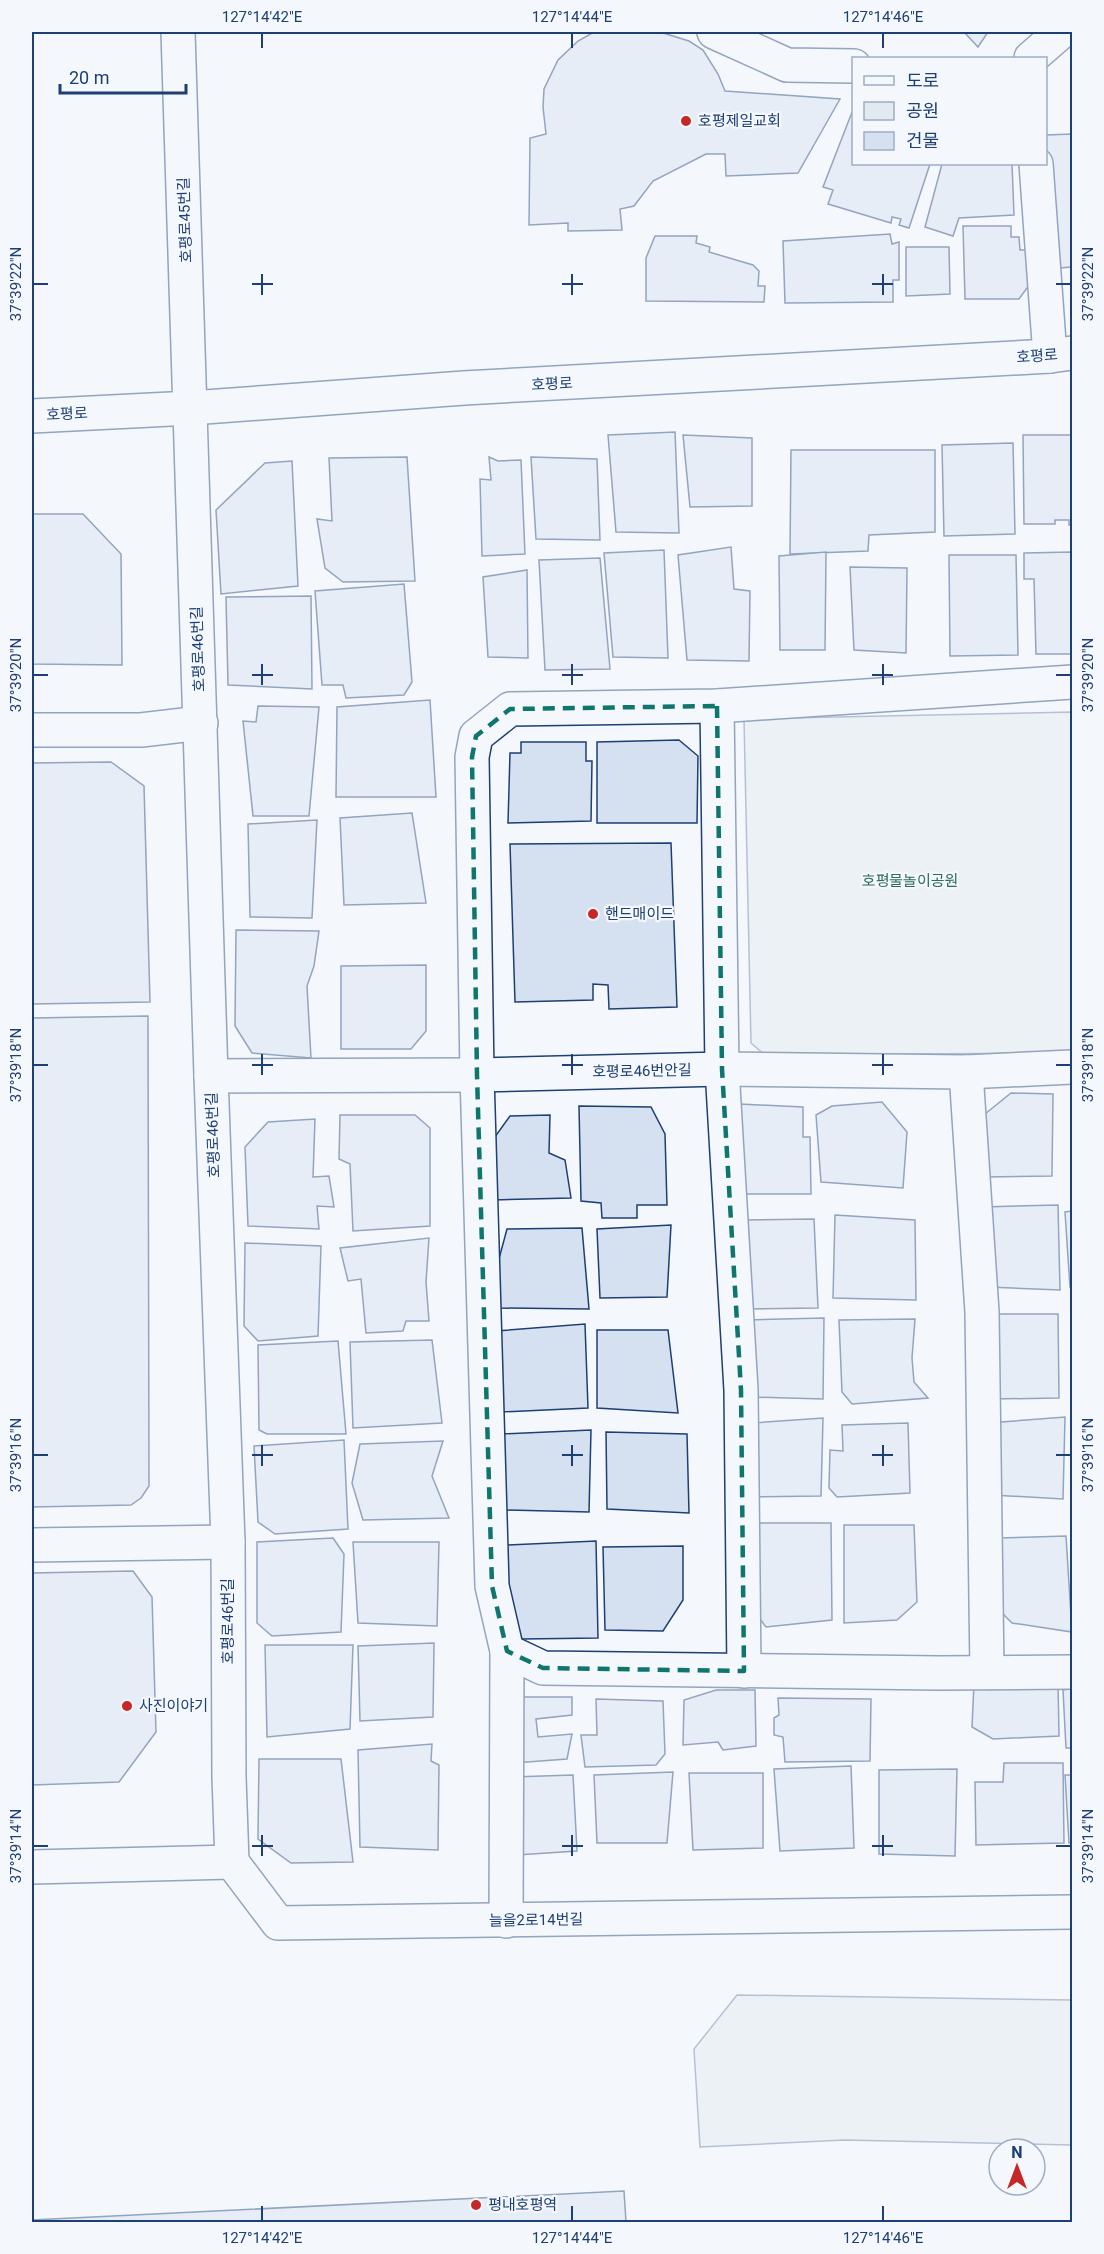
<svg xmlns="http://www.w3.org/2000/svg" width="1104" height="2254" viewBox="0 0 1104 2254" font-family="Roboto,'Noto Sans KR',sans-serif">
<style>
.green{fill:#e3e9f0;stroke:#687fa3;stroke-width:1.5}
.building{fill:#d5e0f0;stroke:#1d3f73;stroke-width:1.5}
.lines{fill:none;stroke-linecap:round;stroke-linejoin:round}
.street-casing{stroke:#1d3f73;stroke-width:36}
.secondary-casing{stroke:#1d3f73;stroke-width:36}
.street{stroke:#f4f7fb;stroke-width:33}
.secondary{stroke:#f4f7fb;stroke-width:33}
.marked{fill:none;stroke:#0f766e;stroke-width:4.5;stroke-dasharray:12 8;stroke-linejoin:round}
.ticks{fill:none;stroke:#1d3f73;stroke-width:2}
.poi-dot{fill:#c62828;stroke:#f4f7fb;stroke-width:2}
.labels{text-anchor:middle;stroke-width:4.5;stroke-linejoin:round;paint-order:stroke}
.poi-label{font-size:15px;fill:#1d3f73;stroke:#f4f7fb;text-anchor:start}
.street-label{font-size:15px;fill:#1d3f73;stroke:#f4f7fb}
.park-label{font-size:15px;fill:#2c6c60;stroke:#f4f7fb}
.neatline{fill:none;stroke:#1d3f73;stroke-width:2}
.ticks-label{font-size:15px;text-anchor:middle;fill:#1d3f73}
</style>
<rect width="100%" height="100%" fill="#f4f7fb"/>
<g class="green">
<polygon points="1072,712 1072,1053 765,1055 751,1043 744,719"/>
<polygon points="737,1995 1072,2000 1072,2145 844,2140 700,2147 694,2049"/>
</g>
<g class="building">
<polygon points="594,32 660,32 689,41 703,50 718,74 725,91 840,99 798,173 726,176 725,154 706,154 653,181 634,206 620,209 622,230 568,231 568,223 529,225 530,138 546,134 543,107 544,89 558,60 578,41"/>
<polygon points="964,32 988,32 978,47"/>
<polygon points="854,107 854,164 930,164 909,228 899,225 901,219 892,217 891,223 828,204 833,190 823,187"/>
<polygon points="1072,134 1072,267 1059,268 1047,180 1046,135"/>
<polygon points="942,164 1012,164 1014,215 959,218 953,236 925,227"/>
<polygon points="963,226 1011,226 1011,237 1019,237 1020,250 1035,250 1035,277 1019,299 965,299"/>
<polygon points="890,234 892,244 899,242 899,280 893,280 893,302 785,303 783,241"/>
<polygon points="655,236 697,236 696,243 710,247 709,252 753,265 759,271 758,286 765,286 764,302 646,301 646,258"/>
<polygon points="906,247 949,247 950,294 906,296"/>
<polygon points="675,432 679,533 616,532 608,435"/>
<polygon points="683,435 752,438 752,506 690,507"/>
<polygon points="1023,435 1072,435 1072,525 1069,525 1069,520 1055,520 1055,524 1024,524"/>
<polygon points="1013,443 1015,534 944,536 942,445"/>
<polygon points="791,450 935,450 935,532 869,535 868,551 790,554"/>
<polygon points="407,457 415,581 343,582 325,568 317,519 332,521 329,458"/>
<polygon points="489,457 498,461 521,460 525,554 482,556 480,479 491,480"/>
<polygon points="531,457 597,459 600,540 536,539"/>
<polygon points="292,461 298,586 221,594 216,510 265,463"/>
<polygon points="32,514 83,514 121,554 122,665 32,664"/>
<polygon points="731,547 734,589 750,591 749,661 687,660 678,555"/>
<polygon points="664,550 668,658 613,657 604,553"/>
<polygon points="826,552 825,650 780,650 779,556"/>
<polygon points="1072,552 1072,654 1036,654 1034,579 1024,579 1024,553"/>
<polygon points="949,555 1016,555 1018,655 950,656"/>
<polygon points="600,558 610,669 545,670 539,560"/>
<polygon points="850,567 907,568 906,653 854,650"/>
<polygon points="527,570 528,658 488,657 483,577"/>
<polygon points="404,584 412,682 404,695 346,698 343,685 322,685 315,591"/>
<polygon points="311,596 312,689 228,685 226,597"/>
<polygon points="430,700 436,797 336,797 337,707"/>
<polygon points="258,706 319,707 309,816 253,816 243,721 256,722"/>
<polygon points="679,740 698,756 697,823 597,823 597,742"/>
<polygon points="521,742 586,742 586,761 592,761 591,821 508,823 510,753 521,753"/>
<polygon points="111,762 144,786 150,1002 32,1004 32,763"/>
<polygon points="412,813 426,903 344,905 340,818"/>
<polygon points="317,820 312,918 250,917 248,824"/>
<polygon points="671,843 677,1007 609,1009 608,985 593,984 593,1000 515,1002 510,844"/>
<polygon points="236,930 319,931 314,966 307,986 311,1058 252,1053 235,1026"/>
<polygon points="426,965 426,1031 411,1049 341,1049 341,966"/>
<polygon points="148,1016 149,1486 141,1498 131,1505 32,1507 32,1018"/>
<polygon points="1011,1093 1053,1094 1052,1176 984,1177 980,1118"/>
<polygon points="882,1102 907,1132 903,1188 821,1182 816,1115 832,1106"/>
<polygon points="740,1104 803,1107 803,1137 810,1137 811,1194 737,1194"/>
<polygon points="579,1106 651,1107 665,1134 667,1205 637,1205 637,1218 602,1218 601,1203 581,1201"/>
<polygon points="1072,1106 1072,1184 1071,1184"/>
<polygon points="340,1115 415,1115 430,1128 430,1226 353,1231 350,1164 339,1159"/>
<polygon points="550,1115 549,1153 565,1160 571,1198 493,1200 492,1141 510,1116"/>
<polygon points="315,1119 313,1177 329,1176 334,1207 317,1206 319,1229 248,1226 245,1147 268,1122"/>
<polygon points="1058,1205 1060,1290 988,1287 982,1207"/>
<polygon points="1072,1211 1072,1287 1070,1287 1065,1212"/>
<polygon points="835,1215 915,1220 916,1300 833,1298"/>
<polygon points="814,1219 818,1308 744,1309 742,1220"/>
<polygon points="671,1225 667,1297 600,1298 597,1229"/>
<polygon points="582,1228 589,1309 498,1308 497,1266 507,1229"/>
<polygon points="429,1238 426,1282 429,1321 406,1321 403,1331 366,1333 361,1279 348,1281 340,1248"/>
<polygon points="245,1243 321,1246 318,1336 258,1341 244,1326"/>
<polygon points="988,1314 1058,1314 1059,1398 993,1399"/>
<polygon points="824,1318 823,1399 749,1397 746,1320"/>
<polygon points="915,1319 912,1358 914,1382 928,1398 852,1404 842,1392 839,1320"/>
<polygon points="585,1324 588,1408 500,1412 496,1331"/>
<polygon points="597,1330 668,1330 678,1413 597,1408"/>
<polygon points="432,1340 442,1423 353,1428 350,1342"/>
<polygon points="338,1341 346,1434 267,1434 259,1430 258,1345"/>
<polygon points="1065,1417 1063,1499 992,1495 988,1423"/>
<polygon points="823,1418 821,1496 751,1497 752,1423"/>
<polygon points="908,1423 910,1493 837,1497 829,1488 830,1450 843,1451 842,1425"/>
<polygon points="591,1430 589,1512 503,1510 500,1434"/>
<polygon points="606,1432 687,1434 689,1513 607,1509"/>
<polygon points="344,1440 348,1529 275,1534 258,1522 254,1446"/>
<polygon points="443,1441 432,1476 449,1518 363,1520 352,1483 360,1444"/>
<polygon points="758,1523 831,1523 832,1620 766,1627 751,1607"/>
<polygon points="844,1525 914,1525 917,1602 897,1620 844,1623"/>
<polygon points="1066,1536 1072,1632 1012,1623 992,1603 998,1538"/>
<polygon points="333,1538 344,1554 341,1632 272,1636 257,1623 257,1542"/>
<polygon points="596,1541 598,1638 522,1639 508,1617 507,1545"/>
<polygon points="353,1542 439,1542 437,1626 358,1623"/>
<polygon points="683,1546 683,1600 663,1631 605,1630 603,1547"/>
<polygon points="133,1571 152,1597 156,1732 119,1782 32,1785 32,1573"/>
<polygon points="434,1643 433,1717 360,1721 358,1646"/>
<polygon points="265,1645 353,1645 350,1729 267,1737"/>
<polygon points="1005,1678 1058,1683 1059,1736 993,1739 972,1727 974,1683 992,1690"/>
<polygon points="1072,1688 1072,1748 1066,1748 1063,1690"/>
<polygon points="716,1690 755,1690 756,1746 723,1750 718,1742 683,1745 684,1700"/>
<polygon points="515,1697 572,1697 572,1715 536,1719 538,1737 572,1734 567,1759 514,1763"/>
<polygon points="778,1698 871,1699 870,1761 785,1762 783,1737 774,1735 774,1718 779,1715"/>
<polygon points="596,1699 663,1701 665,1754 656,1765 585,1767 581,1735 597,1735"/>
<polygon points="432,1744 431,1761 439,1765 438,1850 360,1847 358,1750"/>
<polygon points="259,1759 341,1759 353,1862 291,1863 258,1839"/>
<polygon points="1004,1763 1063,1763 1064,1843 976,1845 975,1782 1003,1782"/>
<polygon points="851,1766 854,1848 780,1851 774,1769"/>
<polygon points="957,1769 955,1856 879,1854 879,1770"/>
<polygon points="673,1772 667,1843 597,1843 594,1775"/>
<polygon points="689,1773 763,1773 763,1848 693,1850"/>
<polygon points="573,1775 577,1851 517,1855 512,1777"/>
<polygon points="1065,1775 1072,1775 1072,1843 1069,1843"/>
<polygon points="624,2191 626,2222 32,2222 32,2220"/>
</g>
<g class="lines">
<g class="street-casing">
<g id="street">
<polyline points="178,32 211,1076 228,1542 229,1777 232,1862"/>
<polyline points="714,32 787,65 854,66"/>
<polyline points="1031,58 1061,32"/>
<polyline points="1036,164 1050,356"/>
<polyline points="1072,682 717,706 510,709 476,736 472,757 477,1075 492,1586 507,1651 543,1668 939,1673 1072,1672"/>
<polyline points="717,706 722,1069 741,1390 744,1671"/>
<polyline points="32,730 141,730 201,723"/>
<polyline points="966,1072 982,1312 987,1672"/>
<polyline points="211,1076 477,1075 722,1069 966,1072 1072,1067"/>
<polyline points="32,1545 228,1542"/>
<polyline points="32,1867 232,1862 278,1923 1072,1912"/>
<polyline points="506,1921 507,1651"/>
</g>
</g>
<g class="secondary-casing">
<polyline id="secondary" points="32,416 191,408 464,388 1050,356 1072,353"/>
</g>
<use href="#street" class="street"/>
<use href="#secondary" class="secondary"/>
</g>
<path d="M0 0H1104V2254H0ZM717,706L722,1069L741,1390L744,1671L543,1668L507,1651L492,1586L477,1075L472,757L476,736L510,709Z" fill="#f4f7fb" fill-opacity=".55" fill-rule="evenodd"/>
<path class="marked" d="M717,706L722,1069L741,1390L744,1671L543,1668L507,1651L492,1586L477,1075L472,757L476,736L510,709Z"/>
<path class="ticks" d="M262,33V48M572,33V48M883,33V48M262,274V295M572,274V295M883,274V295M33,284H48M252,284H273M562,284H583M872,284H893M1056,284H1071M262,664V685M572,664V685M883,664V685M33,675H48M252,675H273M562,675H583M872,675H893M1056,675H1071M262,1054V1075M572,1054V1075M883,1054V1075M33,1065H48M252,1065H273M562,1065H583M872,1065H893M1056,1065H1071M262,1445V1466M572,1445V1466M883,1445V1466M33,1455H48M252,1455H273M562,1455H583M872,1455H893M1056,1455H1071M262,1835V1856M572,1835V1856M883,1835V1856M33,1846H48M252,1846H273M562,1846H583M872,1846H893M1056,1846H1071M262,2206V2221M572,2206V2221M883,2206V2221"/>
<g class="poi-dot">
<circle cx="686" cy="121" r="6"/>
<circle cx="593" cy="914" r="6"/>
<circle cx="127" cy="1706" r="6"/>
<circle cx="476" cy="2205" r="6"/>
</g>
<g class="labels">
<g class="poi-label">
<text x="698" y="126">호평제일교회</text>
<text x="605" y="919">핸드매이드</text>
<text x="139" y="1711">사진이야기</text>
<text x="488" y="2210">평내호평역</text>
</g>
<g class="street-label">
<text transform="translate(185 220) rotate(-92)" y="5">호평로45번길</text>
<text transform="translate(1037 356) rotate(-4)" y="5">호평로</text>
<text transform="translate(552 384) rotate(-3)" y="5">호평로</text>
<text transform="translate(67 414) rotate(-3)" y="5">호평로</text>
<text transform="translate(198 649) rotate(-92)" y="5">호평로46번길</text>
<text transform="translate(642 1071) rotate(-1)" y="5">호평로46번안길</text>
<text transform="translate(213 1135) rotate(-92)" y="5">호평로46번길</text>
<text transform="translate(228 1621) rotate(-90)" y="5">호평로46번길</text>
<text transform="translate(536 1920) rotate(-1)" y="5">늘을2로14번길</text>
</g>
<g class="park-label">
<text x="910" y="886">호평물놀이공원</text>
</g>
</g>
<rect width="1104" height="2254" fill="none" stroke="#f4f7fb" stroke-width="66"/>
<rect x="852" y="57" width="195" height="108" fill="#f4f7fb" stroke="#9eadc5" stroke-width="1.5"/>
<rect x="864" y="76" width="30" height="9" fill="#f4f7fb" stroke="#9eadc5" stroke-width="1.5"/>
<text x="906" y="87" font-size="18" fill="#1d3f73">도로</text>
<rect x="864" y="102" width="30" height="18" fill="#e3e9f0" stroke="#9eadc5" stroke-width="1.5"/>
<text x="906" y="117" font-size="18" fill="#1d3f73">공원</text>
<rect x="864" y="132" width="30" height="18" fill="#d5e0f0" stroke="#9eadc5" stroke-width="1.5"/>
<text x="906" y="147" font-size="18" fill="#1d3f73">건물</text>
<g transform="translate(1017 2167)"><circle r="28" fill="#f4f7fb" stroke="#9eadc5" stroke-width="1.5"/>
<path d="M0-4.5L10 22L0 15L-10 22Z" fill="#c62828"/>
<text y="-9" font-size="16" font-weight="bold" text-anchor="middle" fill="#1d3f73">N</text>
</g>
<path d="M60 84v9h126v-9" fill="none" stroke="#1d3f73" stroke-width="3"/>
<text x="69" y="84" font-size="18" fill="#1d3f73" stroke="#f4f7fb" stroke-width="4.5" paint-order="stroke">20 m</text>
<rect x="33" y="33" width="1038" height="2188" class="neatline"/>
<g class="ticks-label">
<text x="262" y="22">127°14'42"E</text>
<text x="572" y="22">127°14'44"E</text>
<text x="883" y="22">127°14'46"E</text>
<text transform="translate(16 284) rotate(-90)" y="5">37°39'22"N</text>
<text transform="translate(1088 284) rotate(-90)" y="5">37°39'22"N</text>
<text transform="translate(16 675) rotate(-90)" y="5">37°39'20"N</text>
<text transform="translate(1088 675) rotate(-90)" y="5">37°39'20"N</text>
<text transform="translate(16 1065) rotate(-90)" y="5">37°39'18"N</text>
<text transform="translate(1088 1065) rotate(-90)" y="5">37°39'18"N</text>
<text transform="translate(16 1455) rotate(-90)" y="5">37°39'16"N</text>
<text transform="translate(1088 1455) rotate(-90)" y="5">37°39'16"N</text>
<text transform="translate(16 1846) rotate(-90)" y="5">37°39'14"N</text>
<text transform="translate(1088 1846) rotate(-90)" y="5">37°39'14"N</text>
<text x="262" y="2243">127°14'42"E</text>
<text x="572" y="2243">127°14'44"E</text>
<text x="883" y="2243">127°14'46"E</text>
</g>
</svg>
